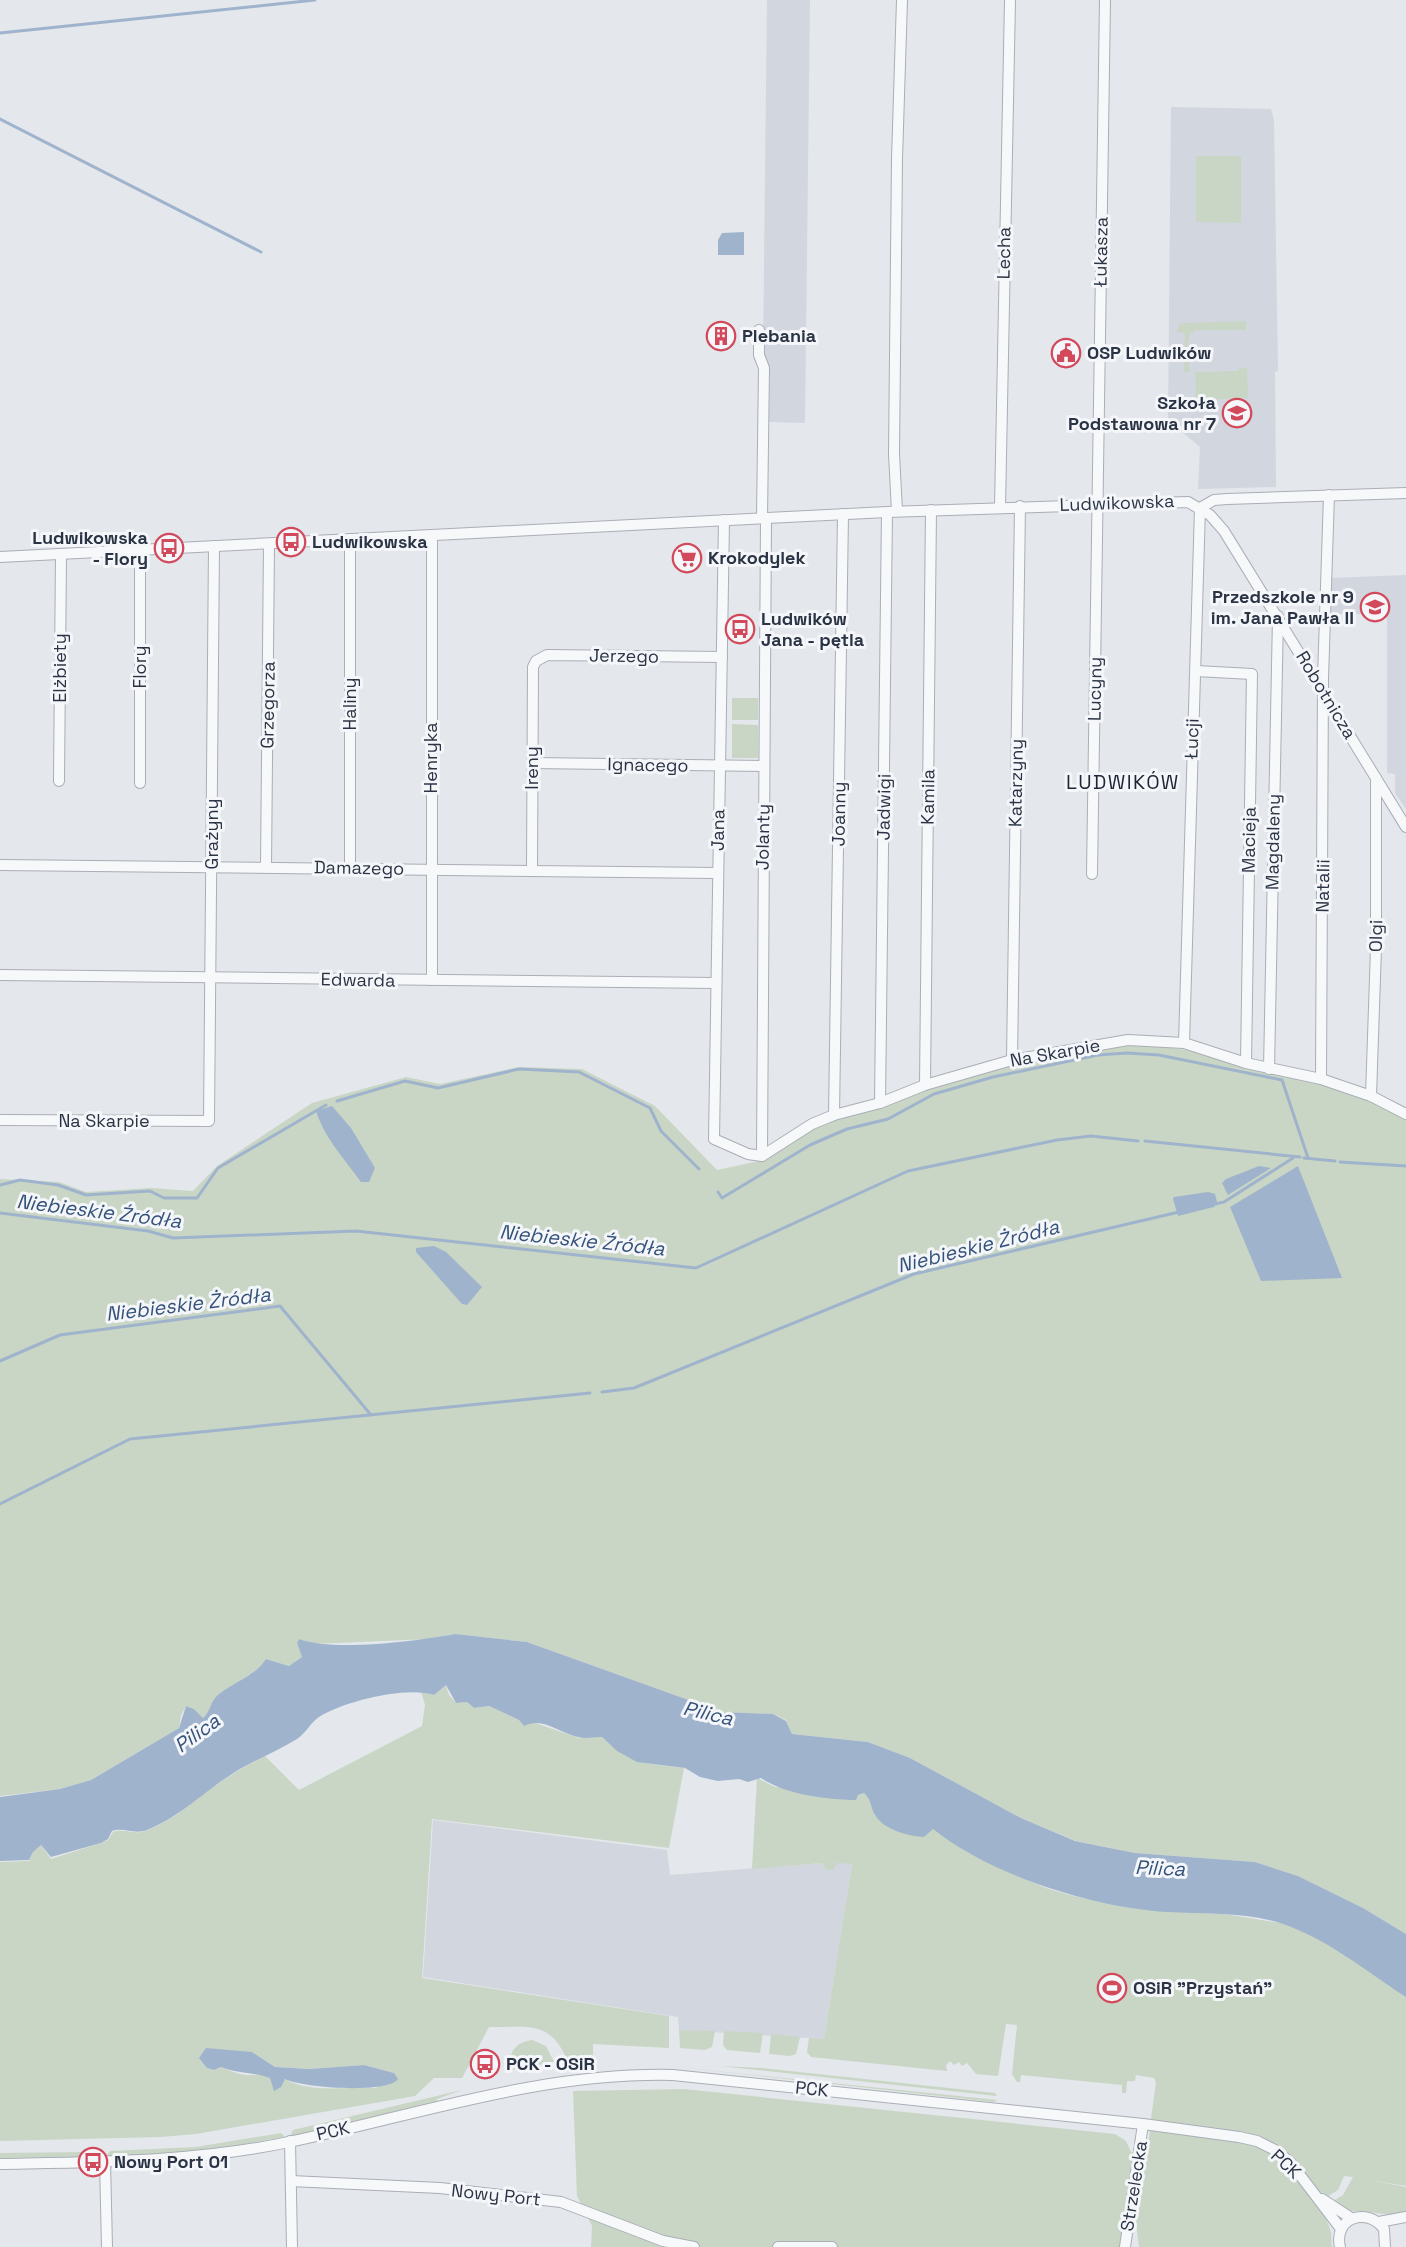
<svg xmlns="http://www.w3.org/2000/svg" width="1406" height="2247" viewBox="0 0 1406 2247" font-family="'Space Grotesk',sans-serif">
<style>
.built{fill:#d2d6de}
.green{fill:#c9d6c5;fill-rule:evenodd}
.water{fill:#9fb4cc}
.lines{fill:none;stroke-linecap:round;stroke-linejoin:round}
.stream{stroke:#9fb4cc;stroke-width:3}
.minor-casing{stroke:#a9aeb7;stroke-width:12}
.minor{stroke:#f7f8fa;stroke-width:10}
.labels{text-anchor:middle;stroke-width:6;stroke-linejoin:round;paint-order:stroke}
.street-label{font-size:18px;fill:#2b3445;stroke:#f4f6f9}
.poi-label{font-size:18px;font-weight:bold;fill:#2b3445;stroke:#f4f6f9;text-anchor:start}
.neighbourhood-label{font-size:20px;letter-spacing:1.5px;fill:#1d2536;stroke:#f4f6f9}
.water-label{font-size:20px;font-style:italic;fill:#34527a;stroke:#f4f6f9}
</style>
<rect width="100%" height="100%" fill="#e4e7ec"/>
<g class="built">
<polygon points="767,0 810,0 805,423 769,422 770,368 763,356"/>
<polygon points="1171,107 1271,109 1274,120 1278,371 1275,372 1276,487 1198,489 1200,447 1168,420"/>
<polygon points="1406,575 1406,809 1395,793 1395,774 1387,773 1387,614 1329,614 1330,578"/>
<polygon points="433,1820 667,1850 670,1875 822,1863 852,1863 824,2039 679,2030 678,2017 423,1977"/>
</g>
<g class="green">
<polygon points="1196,156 1241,156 1241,223 1196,222"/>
<polygon points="1246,321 1246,330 1195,330 1194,333 1190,333 1186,352 1190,372 1184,372 1185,333 1177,332 1179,325 1186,323"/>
<polygon points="1239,368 1247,368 1248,398 1196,400 1195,372 1239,371"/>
<rect x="732" y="698" width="26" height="22"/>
<polygon points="732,724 758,725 758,758 732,758"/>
<path d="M1145,1044L1186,1050L1321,1083L1372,1100L1406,1119V1934L1363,1908L1298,1876L1255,1862L1135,1853L1076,1841L1021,1818L910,1758L868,1742L792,1734L786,1720L773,1714L722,1712L527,1642L455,1634L429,1639L313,1644L299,1639L297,1643L302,1657L289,1666L266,1659C255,1676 234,1682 219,1694C210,1702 211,1711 203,1718L194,1709L186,1706L181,1715L179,1728L91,1780L60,1789L0,1796V1179L59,1182L86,1192L150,1188L193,1191L217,1166L312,1103L406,1077L440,1084L519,1067L582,1069L655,1106L717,1170L764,1160L813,1126L928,1087L1017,1062L1115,1045Z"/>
<path d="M446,1685L449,1695L456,1703L467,1702L474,1708L489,1706L519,1720L524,1726L532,1722L579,1738L602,1737C631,1765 646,1763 684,1768L669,1848L432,1819L422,1978L669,2016V2048L593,2044V2059L571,2061L567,2060C550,2019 527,2028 489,2027L462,2078H434L415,2096L196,2134L161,2137L0,2141V1862L29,1861L33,1852L41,1845L51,1859L101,1843L108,1840L113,1832C126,1828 135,1836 148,1830C179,1818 204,1791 233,1774C243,1767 255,1762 265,1756L299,1790L422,1726L425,1705L421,1691L434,1695ZM243,2052H252L275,2067L309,2069L364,2065L394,2073L376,2088C347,2086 311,2094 285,2079L281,2083L273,2082C267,2072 256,2076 245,2075C237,2074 228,2070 221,2067L214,2070L207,2068L204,2061Z"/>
<path d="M757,1778L775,1787L858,1795L864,1793L870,1798L875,1816L933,1829L992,1864L1046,1888L1073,1896L1129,1907L1231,1915L1280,1923L1306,1933L1347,1955L1406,1997V2186L1369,2180L1406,2187V2212C1382,2219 1370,2208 1349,2212L1333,2201L1343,2195L1353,2177L1344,2176L1338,2190L1328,2196L1319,2191L1296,2162L1278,2147L1154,2120L1151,2119L1156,2082L1154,2078L1136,2075L1135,2081H1127L1126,2093H1122V2085L1021,2075L1020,2082H1017L1012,2074L1017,2025L1006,2024L998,2076L976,2074L967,2063L962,2066L959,2062L954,2065L950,2061L946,2065L947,2071L811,2057L807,2052L809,2038L824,2039L852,1864L837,1863L833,1870H826L822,1863L752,1869Z"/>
<polygon points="679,2030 715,2031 712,2047 705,2050 680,2048"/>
<polygon points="724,2031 763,2033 760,2053 727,2050 723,2045"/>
<polygon points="771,2034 800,2037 796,2054 790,2056 769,2054"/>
<path d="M532,2040L546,2046L554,2062L511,2070C507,2054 515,2042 532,2040Z"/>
<polygon points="721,2066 761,2068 995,2093 997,2096"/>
<polygon points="678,2067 997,2100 994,2102"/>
<polygon points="684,2089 1115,2134 1126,2141 1131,2152 1134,2153 1121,2247 591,2247 592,2226 577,2196 573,2091"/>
<polygon points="462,2090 437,2099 437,2102 292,2136 291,2134 293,2130"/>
<path d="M1153,2130C1180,2134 1230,2136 1254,2145C1284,2156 1320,2198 1330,2229C1332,2234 1331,2241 1332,2247H1139L1136,2223L1150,2131Z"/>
<path d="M281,2133L285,2137C225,2149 167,2154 106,2157L110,2151L196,2147Z"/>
<polygon points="85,2152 84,2157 0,2158 0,2153"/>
</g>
<g class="water">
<polygon points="744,232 744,255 718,255 718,240 722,233"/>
<path d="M332,1106L351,1128L375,1168L369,1182H361C344,1158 325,1139 316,1111Z"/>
<polygon points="1259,1166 1271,1168 1228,1195 1222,1183 1226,1179"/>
<polygon points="1298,1166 1342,1278 1261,1281 1230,1207"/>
<polygon points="1208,1192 1215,1194 1217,1202 1214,1207 1178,1216 1173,1199 1174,1197"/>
<polygon points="434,1246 446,1252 482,1287 467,1305 462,1304 416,1252 416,1248"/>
<path d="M455,1634L527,1642L722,1712L773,1714L786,1721L792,1734L868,1742L910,1758L1021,1818L1075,1841L1135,1853L1255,1862L1298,1876L1363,1908L1406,1934V1997C1364,1970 1328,1939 1280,1923C1245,1912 1204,1914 1167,1912C1093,1907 992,1876 933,1829L924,1837C908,1836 884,1830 875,1815C870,1807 872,1800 864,1793L858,1795L856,1800C825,1799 787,1795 761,1778L748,1782L739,1779L718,1781L700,1777L685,1768L637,1762L617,1751L602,1737C594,1737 585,1739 578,1737C559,1733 543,1716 524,1726L519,1720L489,1706L474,1708L467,1702L456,1703L446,1685L434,1695C406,1686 345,1701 319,1717C311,1722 306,1733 297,1739C276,1752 252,1761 232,1774C204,1792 178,1818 147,1830C134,1835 125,1827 112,1831L108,1839L101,1843L51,1857L41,1845L33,1852L29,1860L0,1861V1797L60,1789L91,1780L179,1728L186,1706L194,1709L203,1718C211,1711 210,1701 219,1694C234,1682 255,1676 266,1659L289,1666L302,1657L297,1643L299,1639C334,1652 417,1641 455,1634Z"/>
<path d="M206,2048L252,2052L275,2067L309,2069L364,2065L394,2073L398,2079C388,2094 302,2088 285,2079L281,2087L274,2091L270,2078C254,2072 239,2074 221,2067L214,2070L207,2068L199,2058Z"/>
</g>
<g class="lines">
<g class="stream">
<polyline points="0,33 315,0"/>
<polyline points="0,119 261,252"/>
<polyline points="337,1101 405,1081 438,1088 519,1069 579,1072 650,1108 661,1131 699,1169"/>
<polyline points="1145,1141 1300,1157"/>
<polyline points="1304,1158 1335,1161"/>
<polyline points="1340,1162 1406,1166"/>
<polyline points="0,1185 20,1180 58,1185 86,1195 150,1191 164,1198 197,1198 218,1168 326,1105"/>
<polyline points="718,1192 722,1198 810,1145 847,1129 888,1119 934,1094 993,1077 1098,1055 1127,1053 1159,1055 1282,1080 1308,1158"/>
<polyline points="1215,1204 1224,1202 1293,1158"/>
<polyline points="0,1213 148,1231 173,1238 356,1231 696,1268 908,1171 1057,1140 1091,1136 1138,1141"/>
<polyline points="0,1361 60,1335 280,1306 371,1415"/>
<polyline points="602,1392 634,1388 914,1274 1179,1212"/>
<polyline points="0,1504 130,1439 590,1393"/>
</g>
<g class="minor-casing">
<g id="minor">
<polyline points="759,330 759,355 764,368 762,518"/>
<polyline points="1000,507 1010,0"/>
<polyline points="1200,508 1214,500 1227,499 1406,493"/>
<polyline points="897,511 894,454 897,159 902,0"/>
<polyline points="724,520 714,1139 748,1154 762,1156 812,1124 834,1115 880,1103 925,1085 1012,1060 1128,1040 1184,1043 1246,1063 1321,1079 1371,1096 1406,1114"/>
<polyline points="432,535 432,980"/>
<polyline points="140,550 140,783"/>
<polyline points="0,557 887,512 1188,502 1210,515 1224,531 1406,827"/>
<polyline points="1196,671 1252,674 1246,1063"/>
<polyline points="533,763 764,766"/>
<polyline points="59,781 61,554"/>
<polyline points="0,865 717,873"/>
<polyline points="266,867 269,544"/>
<polyline points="350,868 350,539"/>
<polyline points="532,870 533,667 536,661 547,655 722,657"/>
<polyline points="1092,874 1105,0"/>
<polyline points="0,975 716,983"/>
<polyline points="1184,1043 1200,508"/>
<polyline points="1012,1060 1020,506"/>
<polyline points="1269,1069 1278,616"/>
<polyline points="1321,1079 1323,678 1329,495"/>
<polyline points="925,1085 931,510"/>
<polyline points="1371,1096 1376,948 1376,778"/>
<polyline points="880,1103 887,512"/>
<polyline points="834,1115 843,514"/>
<polyline points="0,1120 209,1121 214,546"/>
<polyline points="762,1156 766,518"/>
<polyline points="290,2141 292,2247"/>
<polyline points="105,2162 107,2247"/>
<path d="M0,2164C97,2162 194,2162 289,2142C417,2115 541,2072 673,2075L1143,2124L1239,2137L1257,2141L1275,2150L1290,2162L1341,2229"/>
<polyline points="291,2181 440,2188 561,2202 663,2241 694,2247"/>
<polyline points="1322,2199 1351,2218"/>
<polyline points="1379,2222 1406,2217"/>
<polyline points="778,2247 832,2247"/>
<polyline points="1125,2247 1143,2124"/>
<path d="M1340,2247C1333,2218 1367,2206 1384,2229L1385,2247"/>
</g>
</g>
<use href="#minor" class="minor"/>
</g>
<defs>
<g id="building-ring" transform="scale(1.5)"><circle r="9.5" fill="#f4f6f9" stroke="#d1495b" stroke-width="1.5"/><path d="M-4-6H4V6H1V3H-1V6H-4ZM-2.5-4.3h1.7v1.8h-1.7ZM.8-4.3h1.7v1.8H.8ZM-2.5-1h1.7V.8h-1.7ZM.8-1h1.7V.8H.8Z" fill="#d1495b"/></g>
<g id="civic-ring" transform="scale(1.5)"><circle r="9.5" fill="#f4f6f9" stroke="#d1495b" stroke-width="1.5"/><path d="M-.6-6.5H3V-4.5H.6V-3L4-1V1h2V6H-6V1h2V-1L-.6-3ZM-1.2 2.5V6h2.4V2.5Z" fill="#d1495b"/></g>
<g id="school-ring" transform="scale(1.5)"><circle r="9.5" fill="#f4f6f9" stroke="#d1495b" stroke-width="1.5"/><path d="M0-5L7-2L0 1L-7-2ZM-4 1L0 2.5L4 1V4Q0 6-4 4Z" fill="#d1495b"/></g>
<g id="bus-ring" transform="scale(1.5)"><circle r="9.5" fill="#f4f6f9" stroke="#d1495b" stroke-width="1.5"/><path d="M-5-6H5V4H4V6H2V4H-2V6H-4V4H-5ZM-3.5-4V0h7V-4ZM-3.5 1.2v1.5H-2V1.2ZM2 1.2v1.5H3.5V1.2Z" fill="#d1495b"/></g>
<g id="supermarket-ring" transform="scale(1.5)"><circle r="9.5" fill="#f4f6f9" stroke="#d1495b" stroke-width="1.5"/><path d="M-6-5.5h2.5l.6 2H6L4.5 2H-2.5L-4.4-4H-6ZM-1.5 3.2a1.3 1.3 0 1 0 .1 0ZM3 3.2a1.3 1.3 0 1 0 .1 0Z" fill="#d1495b"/></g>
<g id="stadium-ring" transform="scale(1.5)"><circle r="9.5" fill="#f4f6f9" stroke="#d1495b" stroke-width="1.5"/><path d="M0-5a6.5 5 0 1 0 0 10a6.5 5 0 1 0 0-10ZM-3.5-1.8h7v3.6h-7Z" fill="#d1495b"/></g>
</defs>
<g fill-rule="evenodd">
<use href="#building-ring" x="721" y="336"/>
<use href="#civic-ring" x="1066" y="353"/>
<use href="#school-ring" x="1237" y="413"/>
<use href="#bus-ring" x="291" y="542"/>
<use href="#bus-ring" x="169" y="548"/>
<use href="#supermarket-ring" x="687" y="558"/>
<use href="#school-ring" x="1375" y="607"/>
<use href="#bus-ring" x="740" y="629"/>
<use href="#stadium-ring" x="1112" y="1988"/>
<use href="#bus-ring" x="485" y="2064"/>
<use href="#bus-ring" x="93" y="2162"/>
</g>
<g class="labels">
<g class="street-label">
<text transform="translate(1101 252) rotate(-89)" y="6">Łukasza</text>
<text transform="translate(1004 253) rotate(-89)" y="6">Lecha</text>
<text transform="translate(1117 503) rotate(-2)" y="6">Ludwikowska</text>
<text transform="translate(624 656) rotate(1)" y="6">Jerzego</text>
<text transform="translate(140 667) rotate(-90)" y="6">Flory</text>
<text transform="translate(60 668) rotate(-90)" y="6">Elżbiety</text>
<text transform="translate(1095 689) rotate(-89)" y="6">Lucyny</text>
<text transform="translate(1326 695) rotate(59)" y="6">Robotnicza</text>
<text transform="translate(350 704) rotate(-90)" y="6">Haliny</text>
<text transform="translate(268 705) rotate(-89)" y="6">Grzegorza</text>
<text transform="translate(1192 739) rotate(-88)" y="6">Łucji</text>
<text transform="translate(431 758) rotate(-90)" y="6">Henryka</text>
<text transform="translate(648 765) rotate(1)" y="6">Ignacego</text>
<text transform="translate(532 768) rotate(-90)" y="6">Ireny</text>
<text transform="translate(1016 783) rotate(-89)" y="6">Katarzyny</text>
<text transform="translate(928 797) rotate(-89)" y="6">Kamila</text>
<text transform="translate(884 807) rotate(-89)" y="6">Jadwigi</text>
<text transform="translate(839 814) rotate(-89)" y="6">Joanny</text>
<text transform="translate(718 830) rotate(-89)" y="6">Jana</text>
<text transform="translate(212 834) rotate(-90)" y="6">Grażyny</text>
<text transform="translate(763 837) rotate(-89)" y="6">Jolanty</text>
<text transform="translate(1249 840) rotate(-89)" y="6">Macieja</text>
<text transform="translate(1273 842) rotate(-89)" y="6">Magdaleny</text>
<text transform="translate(359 868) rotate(1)" y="6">Damazego</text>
<text transform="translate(1323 886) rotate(-89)" y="6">Natalii</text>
<text transform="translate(1376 936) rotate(-89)" y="6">Olgi</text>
<text transform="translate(358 980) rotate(1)" y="6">Edwarda</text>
<text transform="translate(1055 1053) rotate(-10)" y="6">Na Skarpie</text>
<text x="104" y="1127">Na Skarpie</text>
<text transform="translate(812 2089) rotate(6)" y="6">PCK</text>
<text transform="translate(333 2131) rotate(-13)" y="6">PCK</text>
<text transform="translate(1286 2164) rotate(43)" y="6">PCK</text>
<text transform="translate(1134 2186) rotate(-81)" y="6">Strzelecka</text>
<text transform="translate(496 2195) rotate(6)" y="6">Nowy Port</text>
</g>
<g class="poi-label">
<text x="742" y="342">Plebania</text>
<text x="1087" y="359">OSP Ludwików</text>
<text x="1216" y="409" text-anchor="end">Szkoła<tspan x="1216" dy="21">Podstawowa nr 7</tspan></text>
<text x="148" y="544" text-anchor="end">Ludwikowska<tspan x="148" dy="21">- Flory</tspan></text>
<text x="312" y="548">Ludwikowska</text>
<text x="708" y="564">Krokodylek</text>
<text x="1354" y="603" text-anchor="end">Przedszkole nr 9<tspan x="1354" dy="21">im. Jana Pawła II</tspan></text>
<text x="761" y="625">Ludwików<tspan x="761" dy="21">Jana - pętla</tspan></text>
<text x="1133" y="1994">OSiR "Przystań"</text>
<text x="506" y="2070">PCK - OSiR</text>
<text x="114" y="2168">Nowy Port 01</text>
</g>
<g class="neighbourhood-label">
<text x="1123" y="789">LUDWIKÓW</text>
</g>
<g class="water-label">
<text transform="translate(99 1211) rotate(7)" y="7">Niebieskie Źródła</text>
<text transform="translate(582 1240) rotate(6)" y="7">Niebieskie Źródła</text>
<text transform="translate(978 1246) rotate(-14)" y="7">Niebieskie Żródła</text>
<text transform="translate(188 1304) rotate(-7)" y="7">Niebieskie Żródła</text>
<text transform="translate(708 1713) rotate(13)" y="7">Pilica</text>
<text transform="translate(197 1733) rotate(-36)" y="7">Pilica</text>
<text transform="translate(1160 1868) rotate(2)" y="7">Pilica</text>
</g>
</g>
</svg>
